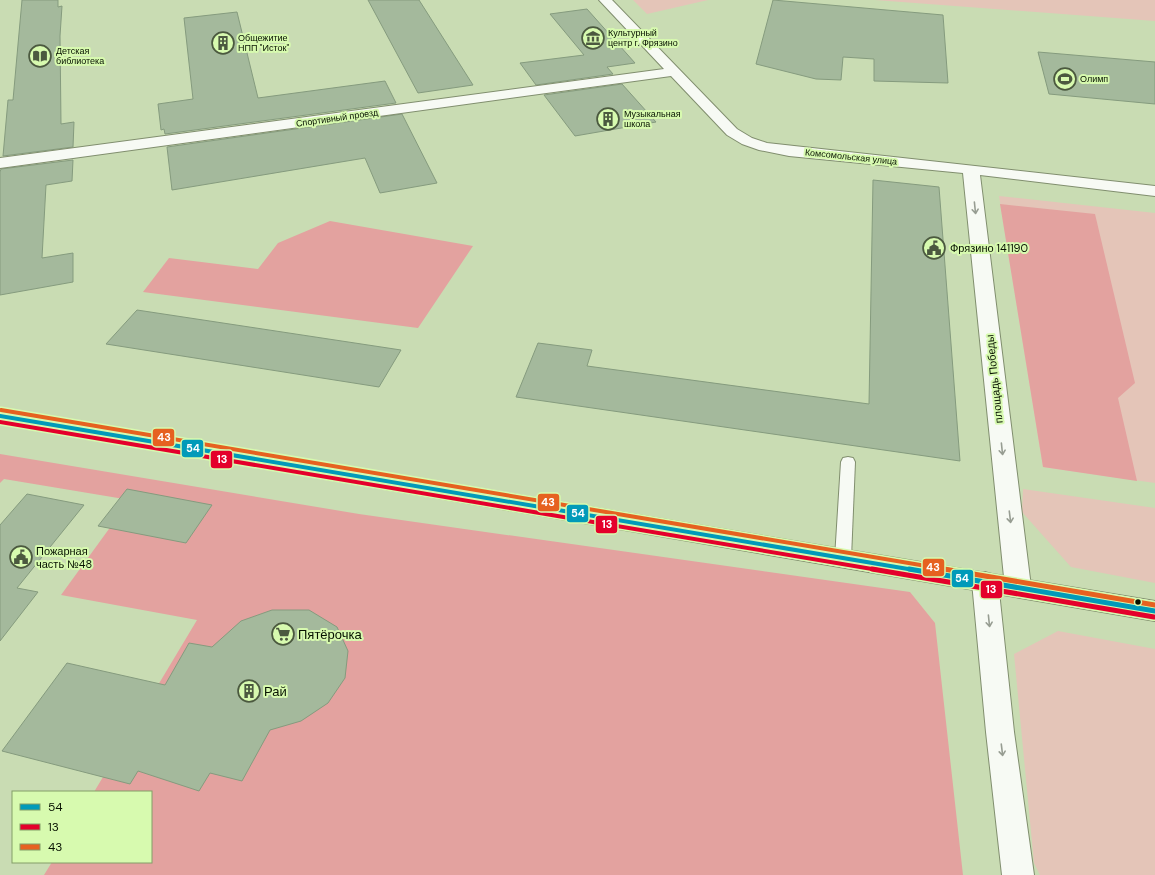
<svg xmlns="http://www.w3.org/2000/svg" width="1155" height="875" viewBox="0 0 1155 875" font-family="'DM Sans',sans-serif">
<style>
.green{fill:#e4c5b8}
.forest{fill:#e3a29f}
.building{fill:#a4b99c;stroke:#859b7e}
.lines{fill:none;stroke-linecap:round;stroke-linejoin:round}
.service-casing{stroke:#808e6e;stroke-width:2}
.minor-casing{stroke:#808e6e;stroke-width:2}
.tertiary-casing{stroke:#808e6e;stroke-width:2}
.service{fill:#f7faf4;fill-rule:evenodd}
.minor{fill:#f7faf4;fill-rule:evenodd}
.tertiary{fill:#f7faf4;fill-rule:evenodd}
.bus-1-far1-casing{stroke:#d7faaf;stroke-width:7}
.bus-1-casing{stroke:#d7faaf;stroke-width:8}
.bus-2-far1-casing{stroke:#d7faaf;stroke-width:7}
.bus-2-casing{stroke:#d7faaf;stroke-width:8}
.bus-3-far1-casing{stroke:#d7faaf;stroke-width:7}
.bus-3-casing{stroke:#d7faaf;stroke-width:8}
.bus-1-far1{stroke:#019ab9;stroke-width:4}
.bus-1{stroke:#019ab9;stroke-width:5}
.bus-2-far1{stroke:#e4002b;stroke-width:4}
.bus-2{stroke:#e4002b;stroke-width:5}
.bus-3-far1{stroke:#e66120;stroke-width:4}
.bus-3{stroke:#e66120;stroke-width:5}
.oneway{stroke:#979d92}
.bus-dot{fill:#071200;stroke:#d7faaf;stroke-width:1.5}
.labels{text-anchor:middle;stroke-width:4;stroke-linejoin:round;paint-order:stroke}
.far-poi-label{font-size:9px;fill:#071200;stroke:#d7faaf;text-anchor:start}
.far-street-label{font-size:9px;fill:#071200;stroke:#d7faaf}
.poi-label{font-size:11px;fill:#071200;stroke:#d7faaf;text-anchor:start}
.street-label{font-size:11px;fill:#071200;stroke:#d7faaf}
.near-poi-label{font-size:13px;fill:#071200;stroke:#d7faaf;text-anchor:start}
.line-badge{stroke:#d7faaf;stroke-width:1.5}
.badge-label{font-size:11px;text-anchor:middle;font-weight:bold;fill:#fff}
</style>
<rect width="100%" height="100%" fill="#c9dcb3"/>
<g class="green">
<polygon points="633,0 708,0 647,14"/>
<polygon points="875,0 1155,0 1155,21"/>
<polygon points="999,196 1155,213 1155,483 1043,467"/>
<polygon points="1023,489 1155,508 1155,583 1071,567 1022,512"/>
<polygon points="1058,631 1155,649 1155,875 1040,875 1034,863 1014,654"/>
</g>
<g class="forest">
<polygon points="1000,204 1095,214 1135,383 1118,398 1137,481 1043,467"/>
<polygon points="330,221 473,246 418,328 143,292 169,258 258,269 278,243"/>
<polygon points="0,454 359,514 910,592 935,623 963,875 44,875 52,862 151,862 151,792 94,792 197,620 61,595 130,500 4,479 0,483"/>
</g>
<g class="building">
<polygon points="22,0 58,0 58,7 62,6 60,36 61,124 74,122 73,147 3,156 8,100 13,100"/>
<polygon points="368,0 419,0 473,85 418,93"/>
<polygon points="773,0 943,15 948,83 874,81 874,59 843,57 841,80 816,79 756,64"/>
<polygon points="587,9 635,63 607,67 613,74 536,85 520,63 584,55 550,14"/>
<polygon points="237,12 258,98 385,81 396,103 165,134 164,129 161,130 158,104 193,99 184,18"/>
<polygon points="1038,52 1155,62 1155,104 1049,94"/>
<polygon points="622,84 656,122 575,136 544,95"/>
<polygon points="402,114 437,183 380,193 365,158 172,190 167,147"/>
<polygon points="73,160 72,181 46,185 42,258 73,253 73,282 0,295 0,172 1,169"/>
<polygon points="873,180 939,187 960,461 516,397 538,343 592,350 587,366 869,404"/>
<polygon points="137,310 401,350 379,387 106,344"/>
<polygon points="127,489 212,505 186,543 98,526"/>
<polygon points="27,494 84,505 17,588 38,592 0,641 0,525"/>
<polygon points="272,610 309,610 337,627 348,651 345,678 328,703 301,721 270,730 242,781 210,773 199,791 138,771 130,784 2,751 67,663 165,685 189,643 212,647 241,621"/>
</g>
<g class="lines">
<g class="service-casing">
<polygon id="service" points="848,457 853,458 855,462 851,558 849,562 843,564 837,562 835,558 841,462 843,458"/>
</g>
<g class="minor-casing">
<g id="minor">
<polygon points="599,0 612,0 737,129 752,138 767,143 1155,186 1155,196 980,175 1031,587 1027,594 1018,597 1009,594 1005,587 963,173 789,156 759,150 742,144 727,135 671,76 0,168 0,158 664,69"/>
<polygon points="985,572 994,575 998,582 1014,732 1034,875 1002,875 986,732 972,582 976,575"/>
</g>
</g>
<g class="tertiary-casing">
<polygon id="tertiary" points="0,409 1155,601 1155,621 0,423"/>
</g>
<use href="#service" class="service"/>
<use href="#minor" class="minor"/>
<use href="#tertiary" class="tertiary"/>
<g class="bus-1-far1-casing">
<polyline id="bus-1-far1" points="0,416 914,570"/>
</g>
<g class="bus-1-casing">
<polyline id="bus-1" points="909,569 1155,611"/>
</g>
<g class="bus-2-far1-casing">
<polyline id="bus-2-far1" points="0,422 878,570"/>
</g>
<g class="bus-2-casing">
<polyline id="bus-2" points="872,569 1154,617"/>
</g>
<g class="bus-3-far1-casing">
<polyline id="bus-3-far1" points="1,410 950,570"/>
</g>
<g class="bus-3-casing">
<polyline id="bus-3" points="944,569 1155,605"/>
</g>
<use href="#bus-1-far1" class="bus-1-far1"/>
<use href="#bus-1" class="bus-1"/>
<use href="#bus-2-far1" class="bus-2-far1"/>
<use href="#bus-2" class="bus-2"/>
<use href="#bus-3-far1" class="bus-3-far1"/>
<use href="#bus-3" class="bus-3"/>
</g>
<defs><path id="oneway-shaft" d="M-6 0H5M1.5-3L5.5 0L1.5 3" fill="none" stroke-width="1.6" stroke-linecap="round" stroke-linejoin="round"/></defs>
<g class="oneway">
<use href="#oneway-shaft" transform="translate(975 208) rotate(84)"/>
<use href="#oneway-shaft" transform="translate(1002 449) rotate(84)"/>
<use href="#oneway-shaft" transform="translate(1010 517) rotate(83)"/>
<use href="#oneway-shaft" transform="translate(989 621) rotate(84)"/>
<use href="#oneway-shaft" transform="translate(1002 750) rotate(83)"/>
</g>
<defs>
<g id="museum-ring" transform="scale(1.15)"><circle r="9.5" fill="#d7faaf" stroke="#4b593f" stroke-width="1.5"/><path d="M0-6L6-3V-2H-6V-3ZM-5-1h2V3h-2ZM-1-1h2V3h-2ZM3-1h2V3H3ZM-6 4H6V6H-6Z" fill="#4b593f"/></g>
<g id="building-ring" transform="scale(1.15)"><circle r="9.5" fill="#d7faaf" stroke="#4b593f" stroke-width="1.5"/><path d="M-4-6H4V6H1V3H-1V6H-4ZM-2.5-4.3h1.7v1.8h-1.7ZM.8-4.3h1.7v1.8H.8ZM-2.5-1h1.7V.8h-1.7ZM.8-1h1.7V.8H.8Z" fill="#4b593f"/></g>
<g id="library-ring" transform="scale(1.15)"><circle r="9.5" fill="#d7faaf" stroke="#4b593f" stroke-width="1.5"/><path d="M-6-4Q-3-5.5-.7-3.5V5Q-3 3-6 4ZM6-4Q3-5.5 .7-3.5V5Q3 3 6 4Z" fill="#4b593f"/></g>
<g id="stadium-ring" transform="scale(1.15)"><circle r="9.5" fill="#d7faaf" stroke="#4b593f" stroke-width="1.5"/><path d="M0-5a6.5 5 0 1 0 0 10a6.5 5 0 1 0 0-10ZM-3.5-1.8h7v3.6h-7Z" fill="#4b593f"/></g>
<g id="civic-ring" transform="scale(1.15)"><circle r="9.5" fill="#d7faaf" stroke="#4b593f" stroke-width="1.5"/><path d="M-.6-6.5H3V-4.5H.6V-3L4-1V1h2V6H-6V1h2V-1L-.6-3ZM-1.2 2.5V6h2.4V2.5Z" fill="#4b593f"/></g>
<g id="supermarket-ring" transform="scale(1.15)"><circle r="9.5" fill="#d7faaf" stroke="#4b593f" stroke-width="1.5"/><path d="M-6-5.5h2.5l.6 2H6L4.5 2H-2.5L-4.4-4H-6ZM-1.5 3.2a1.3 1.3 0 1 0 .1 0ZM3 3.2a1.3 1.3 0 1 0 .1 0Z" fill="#4b593f"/></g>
</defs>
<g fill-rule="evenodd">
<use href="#museum-ring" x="593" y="38"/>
<use href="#building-ring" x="223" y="43"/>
<use href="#library-ring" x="40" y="56"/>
<use href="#stadium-ring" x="1065" y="79"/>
<use href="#building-ring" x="608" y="119"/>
<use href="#civic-ring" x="934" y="248"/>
<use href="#civic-ring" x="21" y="557"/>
<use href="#supermarket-ring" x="283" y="634"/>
<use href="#building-ring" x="249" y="691"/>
</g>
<circle class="bus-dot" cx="1138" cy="602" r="3.5"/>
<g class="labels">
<g class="far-poi-label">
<text x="608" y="36">Культурный<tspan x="608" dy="10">центр г. Фрязино</tspan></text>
<text x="238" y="41">Общежитие<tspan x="238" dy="10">НПП "Исток"</tspan></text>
<text x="56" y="54">Детская<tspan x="56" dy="10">библиотека</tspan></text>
<text x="1080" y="82">Олимп</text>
<text x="624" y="117">Музыкальная<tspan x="624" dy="10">школа</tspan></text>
</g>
<g class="far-street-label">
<text transform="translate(337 118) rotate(-8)" y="3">Спортивный проезд</text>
<text transform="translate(851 157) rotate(6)" y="3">Комсомольская улица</text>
</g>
<g class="poi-label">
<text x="950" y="252">Фрязино 141190</text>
<text x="36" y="555">Пожарная<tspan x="36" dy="13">часть №48</tspan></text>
</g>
<g class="street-label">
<text transform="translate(994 379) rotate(-96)" y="4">площадь Победы</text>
</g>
<g class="near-poi-label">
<text x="298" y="639">Пятёрочка</text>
<text x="264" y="696">Рай</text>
</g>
</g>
<g class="line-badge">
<rect x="152" y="428" width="23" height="19" rx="4" fill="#e66120"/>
<rect x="181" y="439" width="23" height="19" rx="4" fill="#019ab9"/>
<rect x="210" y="450" width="23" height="19" rx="4" fill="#e4002b"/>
<rect x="537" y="493" width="23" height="19" rx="4" fill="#e66120"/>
<rect x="566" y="504" width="23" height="19" rx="4" fill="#019ab9"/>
<rect x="595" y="515" width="23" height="19" rx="4" fill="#e4002b"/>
<rect x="922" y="558" width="23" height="19" rx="4" fill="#e66120"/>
<rect x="951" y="569" width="23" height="19" rx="4" fill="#019ab9"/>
<rect x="980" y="580" width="23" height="19" rx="4" fill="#e4002b"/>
</g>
<g class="badge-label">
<text x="164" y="441">43</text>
<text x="193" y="452">54</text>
<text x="222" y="463">13</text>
<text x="548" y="506">43</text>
<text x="578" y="517">54</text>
<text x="607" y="528">13</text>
<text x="933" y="571">43</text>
<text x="962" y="582">54</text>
<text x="991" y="593">13</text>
</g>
<rect x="12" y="791" width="140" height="72" fill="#d7faaf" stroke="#849d69"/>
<rect x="20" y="804" width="20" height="6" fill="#019ab9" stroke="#849d69"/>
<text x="48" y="811" font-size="12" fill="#071200">54</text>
<rect x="20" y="824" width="20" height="6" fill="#e4002b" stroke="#849d69"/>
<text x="48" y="831" font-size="12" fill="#071200">13</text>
<rect x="20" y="844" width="20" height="6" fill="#e66120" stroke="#849d69"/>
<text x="48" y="851" font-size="12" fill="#071200">43</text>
</svg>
